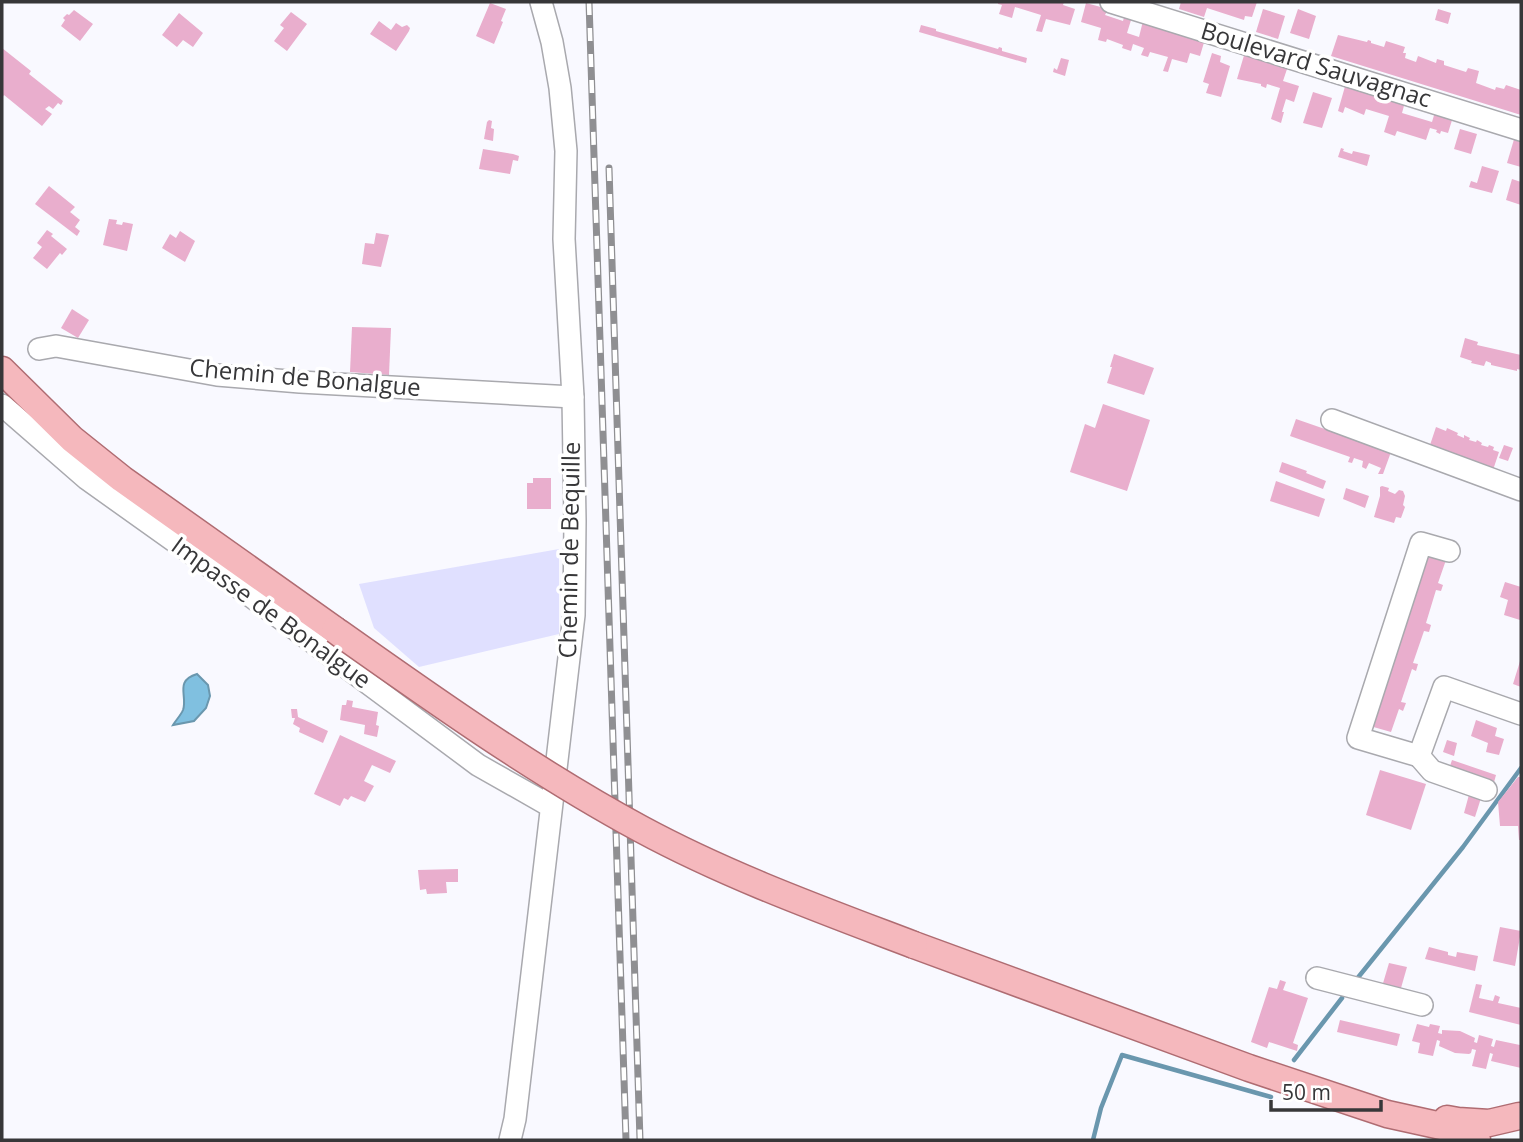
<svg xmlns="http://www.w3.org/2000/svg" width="1523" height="1142" viewBox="0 0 1523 1142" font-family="'Open Sans',sans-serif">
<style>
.green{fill:#e0e0ff}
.water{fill:#80c0e0;stroke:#6a97ae;stroke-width:2}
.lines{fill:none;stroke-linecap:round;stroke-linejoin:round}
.stream{stroke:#6a97ae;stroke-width:4.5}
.building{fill:#e9aecd}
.minor-casing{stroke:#a9a9ae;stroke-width:24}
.major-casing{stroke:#af6c72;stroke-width:29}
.minor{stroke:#fff;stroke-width:21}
.major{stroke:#f5b8bd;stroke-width:26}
.rail-casing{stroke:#8f8f92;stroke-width:7}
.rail{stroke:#fff;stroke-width:4.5;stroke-dasharray:13;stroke-linecap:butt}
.major-bridge-casing{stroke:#af6c72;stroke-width:29;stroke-linecap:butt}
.major-bridge{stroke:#f5b8bd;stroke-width:26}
.labels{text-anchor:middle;stroke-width:7;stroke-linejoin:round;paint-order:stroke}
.street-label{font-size:24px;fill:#373739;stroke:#fff}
</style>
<rect width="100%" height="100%" fill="#f9f9ff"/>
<polygon class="green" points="559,549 559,634 419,667 374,628 359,584"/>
<path class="water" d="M197,674L208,685L210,696L206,708L194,721L173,725C176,720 181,715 183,710C188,696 174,681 197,674Z"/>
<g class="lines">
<g class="stream">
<polyline points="1356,980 1463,847 1521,768"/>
<polyline points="1294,1060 1342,998"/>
<polyline points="1093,1140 1101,1108 1122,1055 1271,1097"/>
</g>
</g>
<g class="building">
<polygon points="998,2 1064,2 1063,5 1075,9 1070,25 1046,19 1042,32 1036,31 1041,15 1015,7 1012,18 999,14 1002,5 998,4"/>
<polygon points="1181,2 1257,2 1252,17 1245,16 1244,20 1207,8 1204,17 1179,9"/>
<polygon points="490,3 506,9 501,21 503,22 494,44 476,36"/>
<polygon points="1086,3 1108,9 1105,15 1123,21 1125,14 1132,17 1127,33 1139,37 1143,21 1205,39 1200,56 1190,53 1187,63 1172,59 1168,72 1163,71 1168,57 1150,52 1148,57 1141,55 1144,48 1133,44 1131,51 1122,48 1123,45 1107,39 1106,42 1098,40 1101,28 1081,22"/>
<polygon points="1263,9 1285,16 1278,39 1256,32"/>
<polygon points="1298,9 1316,16 1309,39 1290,33"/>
<polygon points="1438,9 1451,13 1448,24 1435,20"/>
<polygon points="74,10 93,24 80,41 61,26 65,20 63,18 67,14 69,15"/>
<polygon points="291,12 307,24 287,51 274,41 284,28 280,25"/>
<polygon points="179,13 203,33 193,47 183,40 177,47 162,35"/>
<polygon points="379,21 391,30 396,23 402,27 407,25 410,28 409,31 396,51 370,34"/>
<polygon points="921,25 936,29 936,31 998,49 999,47 1002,48 1002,51 1027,58 1026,63 919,32"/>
<polygon points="1338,35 1367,42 1368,40 1371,41 1371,43 1384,47 1386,41 1405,47 1403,53 1406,53 1405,58 1416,62 1418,56 1436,63 1437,59 1444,61 1444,65 1466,72 1468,68 1479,71 1476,83 1495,90 1496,87 1504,89 1506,85 1521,90 1521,115 1331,56"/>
<polygon points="2,48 31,71 29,74 63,101 61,105 58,103 53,109 49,106 45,109 52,114 42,126 4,95 2,98"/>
<polygon points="1245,52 1288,66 1283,81 1299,86 1294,102 1286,99 1282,112 1284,112 1281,123 1271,119 1280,88 1267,84 1266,88 1261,86 1261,84 1237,79"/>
<polygon points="1212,53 1221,56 1220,62 1230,66 1221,97 1206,93 1209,84 1203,82"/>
<polygon points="1061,58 1069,60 1065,76 1053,72 1054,68 1057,70"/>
<polygon points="1346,83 1405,102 1402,113 1432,122 1435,112 1453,117 1448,133 1441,131 1440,134 1436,132 1437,130 1430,128 1426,140 1397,131 1395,136 1384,132 1389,116 1366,109 1364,115 1345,107 1343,113 1338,111"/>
<polygon points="1313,92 1332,98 1322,128 1303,123"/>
<polygon points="489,120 492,121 491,128 494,129 493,141 484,139 487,122"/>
<polygon points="1460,129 1477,134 1471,154 1454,149"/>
<polygon points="1515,136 1521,138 1521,167 1507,163"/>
<polygon points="1341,148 1344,149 1343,151 1352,154 1353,151 1370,155 1367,166 1338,157"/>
<polygon points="483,149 513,154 519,156 518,161 513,160 510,174 479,169"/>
<polygon points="1482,166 1499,171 1492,193 1469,187 1471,181 1477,183"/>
<polygon points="1512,179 1521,182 1521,205 1506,200"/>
<polygon points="49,186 75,207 70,212 80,220 75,227 80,231 77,236 35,204"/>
<polygon points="109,219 117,220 116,224 122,225 123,222 133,224 127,251 103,245"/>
<polygon points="47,230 53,234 51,236 67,249 62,255 60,253 47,269 33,258 42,247 37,243"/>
<polygon points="180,231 195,241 185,262 162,248 170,234 176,238"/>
<polygon points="376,233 389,235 381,267 362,264 365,243 374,244"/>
<polygon points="72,309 89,320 78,338 61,328"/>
<polygon points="352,327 391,328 389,375 350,372"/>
<polygon points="1465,338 1478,342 1477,345 1521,355 1521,370 1517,369 1517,371 1491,365 1491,363 1486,361 1484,366 1471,363 1472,361 1460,357"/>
<polygon points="1114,354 1154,368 1144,395 1107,383 1112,367 1110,367"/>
<polygon points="1103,404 1150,420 1127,491 1070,472 1085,424 1095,428"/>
<polygon points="1296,419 1391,452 1383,474 1378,474 1381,468 1369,463 1366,469 1362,467 1363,461 1354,458 1352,463 1348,462 1350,457 1290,436"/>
<polygon points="1436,427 1446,431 1447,428 1458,433 1457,435 1464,438 1464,435 1470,438 1469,440 1476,442 1477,440 1482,443 1481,445 1488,447 1489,445 1494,447 1493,450 1499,452 1492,473 1429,448"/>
<polygon points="1504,445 1513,448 1508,461 1499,458"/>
<polygon points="1282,462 1307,471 1306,473 1326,481 1323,489 1279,472"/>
<polygon points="533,478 551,478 551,509 527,509 527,483 533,483"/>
<polygon points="1276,481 1325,499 1319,517 1270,501"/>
<polygon points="1382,486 1389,488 1388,491 1395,494 1399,490 1403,491 1405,496 1403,505 1405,507 1401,518 1396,517 1394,523 1374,517 1380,496 1380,487"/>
<polygon points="1346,488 1369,496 1365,508 1343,499"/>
<polygon points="1425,553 1446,560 1438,583 1443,585 1441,591 1436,590 1426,623 1431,625 1429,632 1424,631 1413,663 1418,664 1416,671 1412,669 1401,702 1406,703 1403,711 1399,709 1391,732 1370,726"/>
<polygon points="1505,582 1521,587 1520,620 1504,615 1508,600 1500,597"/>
<polygon points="1521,658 1521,687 1513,684"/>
<polygon points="347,700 353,701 352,707 378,712 376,725 379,726 377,737 364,734 365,725 340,720 342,705 346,705"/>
<polygon points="291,709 297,709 298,717 328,731 323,743 299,732 300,728 293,724 295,718 292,718"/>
<polygon points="1476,720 1497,728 1495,736 1504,739 1499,755 1486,752 1488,743 1471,736"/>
<polygon points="340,735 396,761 390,773 372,765 364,781 374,786 365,802 351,796 348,800 344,798 340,806 314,794"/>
<polygon points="1447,740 1457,743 1454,756 1443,752"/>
<polygon points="1452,760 1496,775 1493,786 1449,769"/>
<polygon points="1380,770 1426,784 1411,830 1366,815"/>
<polygon points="1518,777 1521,777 1521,840 1519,840 1518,826 1500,826 1498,802"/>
<polygon points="1470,791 1482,795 1475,817 1464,813"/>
<polygon points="458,869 458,882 446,882 447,893 427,894 426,889 420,890 418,870"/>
<polygon points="1500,927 1521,931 1515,966 1493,961"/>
<polygon points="1429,947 1448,952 1448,955 1456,957 1457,952 1478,956 1475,971 1425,959"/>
<polygon points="1389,963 1407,967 1399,995 1381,990"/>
<polygon points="1280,980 1286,982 1283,990 1308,998 1293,1043 1298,1045 1297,1051 1269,1042 1267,1048 1251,1042 1269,987 1277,989"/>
<polygon points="1476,984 1482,985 1479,998 1493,1001 1495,995 1500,997 1498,1003 1521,1008 1521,1025 1469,1012"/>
<polygon points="1340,1020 1400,1034 1397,1046 1337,1032"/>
<polygon points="1417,1024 1429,1027 1430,1024 1440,1026 1438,1033 1442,1034 1442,1030 1460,1031 1475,1038 1474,1042 1477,1043 1479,1035 1493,1039 1491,1046 1494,1047 1496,1040 1520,1045 1521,1068 1491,1061 1493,1054 1490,1053 1486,1069 1472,1066 1476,1050 1472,1049 1471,1053 1469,1054 1455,1053 1439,1046 1440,1041 1437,1040 1433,1056 1418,1053 1420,1043 1412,1041"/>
</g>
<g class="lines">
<g class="minor-casing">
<g id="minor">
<polyline points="1111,2 1521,130"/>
<polyline points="39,349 56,346 217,375 300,382 573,397"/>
<polyline points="2,405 87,479 233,583 478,765 545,803 551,804"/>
<polyline points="1332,420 1521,490"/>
<polyline points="1419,756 1358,738 1421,543 1449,551"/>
<polyline points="1486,790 1432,771 1419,756 1444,687 1521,714"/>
<polyline points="1317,978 1422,1005"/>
<polyline points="510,1140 515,1119 574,615 575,521 573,397 564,239 566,151 560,88 552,42 541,2"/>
</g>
</g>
<g class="major-casing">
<g id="major">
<polyline points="2,370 72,439 122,479 335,630"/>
<polyline points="914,945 1249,1068 1387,1114 1446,1127 1477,1140"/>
<polyline points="1447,1119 1458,1121 1489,1123 1519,1116"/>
</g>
</g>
<use href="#minor" class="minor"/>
<use href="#major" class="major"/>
<g class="rail-casing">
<g id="rail">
<polyline points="589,2 626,1140"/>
<polyline points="609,168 640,1140"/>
</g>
</g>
<use href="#rail" class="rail"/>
<g class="major-bridge-casing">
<path id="major-bridge" d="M335,630C434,700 534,771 641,829C728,876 822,910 914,945"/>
</g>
<use href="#major-bridge" class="major-bridge"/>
</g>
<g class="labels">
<g class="street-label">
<text transform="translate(1316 65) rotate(17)" y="8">Boulevard Sauvagnac</text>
<text transform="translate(305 378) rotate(5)" y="8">Chemin de Bonalgue</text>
<text transform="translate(570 550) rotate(-89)" y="8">Chemin de Bequille</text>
<text transform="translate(271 613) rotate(36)" y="8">Impasse de Bonalgue</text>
</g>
</g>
<rect width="1523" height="1142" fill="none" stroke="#373739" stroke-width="7"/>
<path d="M1271 1100v10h110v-10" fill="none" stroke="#373739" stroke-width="3.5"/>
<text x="1282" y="1100" font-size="21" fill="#373739" stroke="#ffffff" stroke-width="5" paint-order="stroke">50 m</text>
</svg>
